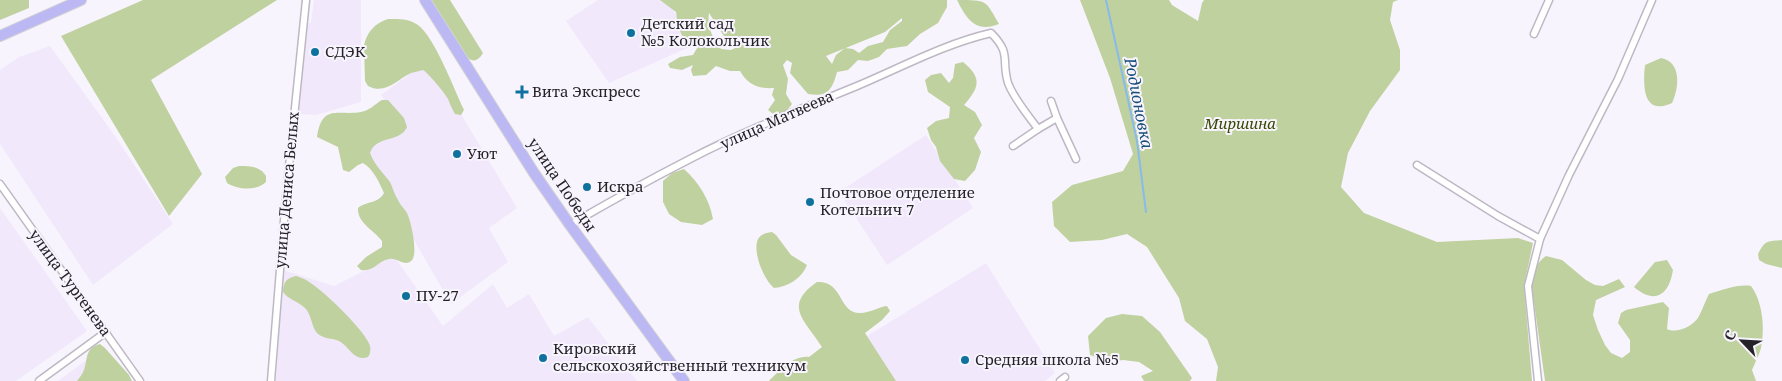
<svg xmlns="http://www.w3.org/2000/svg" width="1782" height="381" viewBox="0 0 1782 381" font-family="'Noto Serif',serif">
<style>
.built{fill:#f1e8fb}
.green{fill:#bfd19f;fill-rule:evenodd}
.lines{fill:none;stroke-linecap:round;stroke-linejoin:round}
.stream{stroke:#89bbe9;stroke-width:2}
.minor-casing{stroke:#bdb8c3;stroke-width:9}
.trunk-casing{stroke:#d3d3d4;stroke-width:12}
.minor{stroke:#fff;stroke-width:6}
.trunk{stroke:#bcb8f4;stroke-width:10}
.poi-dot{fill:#0f719e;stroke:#f8f4fe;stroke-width:2}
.labels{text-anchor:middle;stroke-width:4;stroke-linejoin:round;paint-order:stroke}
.poi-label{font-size:15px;fill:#252327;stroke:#f8f4fe;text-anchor:start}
.street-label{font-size:15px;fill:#252327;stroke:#f8f4fe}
.park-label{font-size:15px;font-style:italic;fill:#374902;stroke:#f8f4fe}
.water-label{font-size:16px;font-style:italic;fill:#174d79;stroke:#f8f4fe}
</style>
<rect width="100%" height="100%" fill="#f8f4fe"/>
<g class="built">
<polygon points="314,0 361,0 361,102 316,115 299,114 307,23 311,23"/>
<polygon points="598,0 667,0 694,45 609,83 566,21"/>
<polygon points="50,46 115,136 173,224 93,285 0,144 0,70 19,57"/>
<polygon points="429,60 517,208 489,228 508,262 451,304 363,152 403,126 381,95"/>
<polygon points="926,135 973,208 887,265 839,192"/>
<polygon points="0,208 87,331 16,381 0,381"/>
<polygon points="394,256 443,326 493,284 507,308 529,294 554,336 588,317 637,381 276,381 283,270 334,286"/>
<polygon points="986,263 1055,373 1045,381 896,381 867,336"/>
<polygon points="100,350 122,381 58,381"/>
</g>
<g class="green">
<polygon points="0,0 29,0 29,8 0,20"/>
<polygon points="143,0 277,0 151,80 202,174 169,216 61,36"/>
<path d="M430,0H450L483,53C478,62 471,63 465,55Z"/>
<path d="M660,0H947V7L938,23L920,34L907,46L887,49L879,57L868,61L858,60L848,70L837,72C832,91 827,97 808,94L790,73L792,63L787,60L783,65L788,79L786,94L792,104L785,113L773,114L768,110L775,100L772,95L774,88C759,89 748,85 740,71H730L716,66L706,75L693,76L691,70L693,65L682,70L670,68L668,64L680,57L693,55L699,45L695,41L683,37L678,27L676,12ZM709,13L729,44L751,41L757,43L743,44L731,50L721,49C712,39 707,25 709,13ZM902,18V21L890,30L883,42L868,46L859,53L853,49L845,48L836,55L832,64L826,56L885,32Z"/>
<path d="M957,0C988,0 985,0 999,24C976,33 967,20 957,0Z"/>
<polygon points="1080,0 1169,0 1172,5 1198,21 1202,3 1204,0 1398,0 1393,2 1390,20 1400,50 1400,70 1370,111 1348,153 1341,187 1364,213 1437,242 1518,238 1533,243 1524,286 1532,381 1216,381 1218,367 1207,339 1185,321 1179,298 1147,247 1127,234 1102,240 1070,242 1054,226 1052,202 1072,185 1123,171 1133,154 1110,78"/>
<path d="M388,19C398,19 408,18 418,25C435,38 454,89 464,110L461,115L455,114C452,109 450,104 448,99C445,93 428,73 423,70C420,71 415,72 411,73C396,80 386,95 368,86L365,81L364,45C367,32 375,23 388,19Z"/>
<path d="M1661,58C1682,62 1679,88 1672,103C1642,117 1643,84 1645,65Z"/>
<path d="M963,62C983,78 979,88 964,105L975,112L982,125L974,138L981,152L975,170L965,181L954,179L940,161L936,147L931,140L927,128L936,121L949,118L950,107L928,92L925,80L931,75L941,73L949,83L953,78L955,64Z"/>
<path d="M382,100H388L404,118L407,127C400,143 376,135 370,153C375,166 382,171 390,182C393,188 394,194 398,200C400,205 404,208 407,213C411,221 419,256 411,261C404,267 397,257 389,259C378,261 374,272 361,270L357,266L366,257L382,247V241C374,230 357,223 358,208C366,201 378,204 384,193C379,182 374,170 363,163L358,165L349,172L343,170L338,147L317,137C322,103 338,116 361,112C369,111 375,104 382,100Z"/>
<path d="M239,166C250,166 260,166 266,176V182C257,191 238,190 227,183L225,177L233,168Z"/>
<path d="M684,169C699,183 709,198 713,219L702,225L681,222L669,214L663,202V181L672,173Z"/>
<path d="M772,232L776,235L791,255L807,265C802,278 788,287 774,288C764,280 752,252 758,239C761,234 766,233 772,232Z"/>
<path d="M1782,240V268L1766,264L1759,260L1758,254C1765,240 1767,241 1782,240Z"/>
<path d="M1546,256L1562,260L1586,280L1595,285L1603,286L1619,279L1625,287L1596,300L1593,315L1598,330L1605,345L1611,353L1622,358L1630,352V340L1618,323L1621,313L1626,310L1663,302L1669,308L1667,329C1677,334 1694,326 1699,316C1703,309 1705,301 1709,294C1722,290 1738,284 1751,286C1763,302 1765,329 1761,348C1759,355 1755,363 1752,370L1756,381H1545L1531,281C1534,270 1537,262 1546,256Z"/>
<path d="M1667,260L1673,270C1669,295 1655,305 1634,287L1655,262Z"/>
<path d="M296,276C299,277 303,278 306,280C321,288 366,331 370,346C371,351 370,354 368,357C354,362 350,347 339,341C332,338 323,339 317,333C311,326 312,315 305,308C298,301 289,300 283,292C283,282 287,278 296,276Z"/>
<path d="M817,282C844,281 838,313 860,313C870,313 878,307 887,306L890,311L882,320L865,333L896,381H769C779,371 793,355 809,357L822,347C806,321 782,306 817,282Z"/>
<polygon points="1122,314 1142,316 1160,332 1192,378 1190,381 1144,381 1141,376 1153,371 1139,362 1123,360 1110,362 1090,355 1088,336 1106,318"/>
<path d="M100,344L105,348L129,375L132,381H77C79,378 82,375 84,370C88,358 85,348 100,344Z"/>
</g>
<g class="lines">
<polyline class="stream" points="1106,0 1137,141 1146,212"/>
<g class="minor-casing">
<g id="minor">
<polyline points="1534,34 1549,0"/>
<polyline points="1051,101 1057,118 1076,159"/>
<polyline points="1038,129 1057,118"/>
<polyline points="1417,165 1498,216 1540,239"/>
<polyline points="0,184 140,381"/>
<path d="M570,225C609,202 649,180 690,159C744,131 801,109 857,86C902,67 944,44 991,33C1012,54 1001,60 1008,83C1014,99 1028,115 1038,129L1013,146"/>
<polyline points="39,381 106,332"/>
<polyline points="271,381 286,196 306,0"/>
<polyline points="1060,381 1065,377"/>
<polyline points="1538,381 1528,286 1540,239 1569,175 1618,79 1652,0"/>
</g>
</g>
<g class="trunk-casing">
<g id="trunk">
<polyline points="425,0 534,173 570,225 684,381"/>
<polyline points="0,36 81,0"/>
</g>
</g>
<use href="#minor" class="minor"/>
<use href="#trunk" class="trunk"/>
</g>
<g class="poi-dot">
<circle cx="631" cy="33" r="5"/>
<circle cx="315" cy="52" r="5"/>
<path d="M519.5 84.5h5v5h5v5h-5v5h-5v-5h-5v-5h5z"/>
<circle cx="457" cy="154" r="5"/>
<circle cx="587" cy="187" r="5"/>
<circle cx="810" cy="202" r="5"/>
<circle cx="406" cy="296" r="5"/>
<circle cx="543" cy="358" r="5"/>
<circle cx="965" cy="360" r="5"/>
</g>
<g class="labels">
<g class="poi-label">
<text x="641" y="29">Детский сад<tspan x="641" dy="17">№5 Колокольчик</tspan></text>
<text x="325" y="57">СДЭК</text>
<text x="532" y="97">Вита Экспресс</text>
<text x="467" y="159">Уют</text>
<text x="597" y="192">Искра</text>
<text x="820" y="198">Почтовое отделение<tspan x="820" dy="17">Котельнич 7</tspan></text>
<text x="416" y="301">ПУ-27</text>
<text x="553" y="354">Кировский<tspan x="553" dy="17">сельскохозяйственный техникум</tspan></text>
<text x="975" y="365">Средняя школа №5</text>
</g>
<g class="street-label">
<text transform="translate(777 120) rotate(-24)" y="5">улица Матвеева</text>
<text transform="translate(562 185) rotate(56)" y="5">улица Победы</text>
<text transform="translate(287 190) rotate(-85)" y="5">улица Дениса Белых</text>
<text transform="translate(70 283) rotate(54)" y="5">улица Тургенева</text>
</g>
<g class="park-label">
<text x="1240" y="129">Миршина</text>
</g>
<g class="water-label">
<text transform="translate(1139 103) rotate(79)" y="6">Родионовка</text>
</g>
</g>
<g transform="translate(1742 341) rotate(295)" stroke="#f8f4fe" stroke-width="4" paint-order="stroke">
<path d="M0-4L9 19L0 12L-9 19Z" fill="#252327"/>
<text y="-8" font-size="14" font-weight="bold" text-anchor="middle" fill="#252327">С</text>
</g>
</svg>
